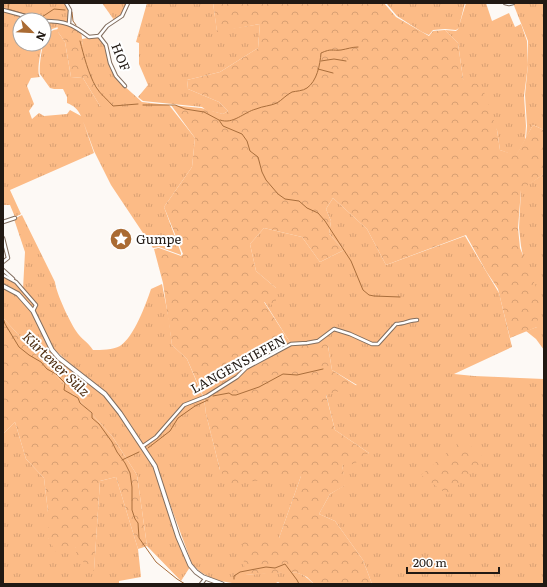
<svg xmlns="http://www.w3.org/2000/svg" width="547" height="587" viewBox="0 0 547 587" font-family="Literata,serif">
<style>
.grass{fill:url(#grass-tufts)}
.forest{fill:url(#forest-crowns)}
.lines{fill:none;stroke-linecap:round;stroke-linejoin:round}
.stream{stroke:#a96e3c;stroke-width:1}
.street-casing{stroke:#826e5f;stroke-width:4.5}
.secondary-casing{stroke:#826e5f;stroke-width:5.5}
.street{stroke:#fff;stroke-width:2.5}
.secondary{stroke:#fff;stroke-width:3.5}
.labels{text-anchor:middle;stroke-width:4;stroke-linejoin:round;paint-order:stroke}
.street-label{font-size:13px;fill:#211913;stroke:#fff}
.poi-label{font-size:13px;fill:#211913;stroke:#fff;text-anchor:start}
.water-label{font-size:14px;font-style:italic;fill:#4e2d10;stroke:#fff}
</style>
<defs>
<pattern id="grass-tufts" width="24" height="20" patternUnits="userSpaceOnUse"><rect width="24" height="20" fill="#fcbb86"/><path d="M3 7l-1-3M5 7V3M7 7l1-3M15 17l-1-3M17 17v-4M19 17l1-3" fill="none" stroke="#d8a073"/></pattern>
<pattern id="forest-crowns" width="20" height="18" patternUnits="userSpaceOnUse"><rect width="20" height="18" fill="#fcbb86"/><path d="M2 6a3 3 0 1 1 6 0M12 15a3 3 0 1 1 6 0" fill="none" stroke="#d8a073"/></pattern>
</defs>
<rect width="100%" height="100%" fill="#fdf9f5"/>
<g class="grass">
<polygon points="3,3 65,3 69,10 69,23 58,20 43,20 3,9"/>
<polygon points="102,3 127,3 121,15 114,20"/>
<polygon points="147,3 213,3 217,31 260,24 258,48 220,72 187,80 188,89 219,102 228,111 223,114 206,110 202,107 143,101 138,97 148,85 139,64 139,43 136,42"/>
<polygon points="386,3 465,3 459,26 466,3 486,3 492,21 509,13 515,27 521,24 527,41 528,65 524,96 526,126 525,140 516,156 500,150 497,130 463,79 458,43 445,30 456,31 459,28 456,30 445,29 433,30 429,35 422,32 397,16"/>
<polygon points="513,3 544,3 544,130 533,125 526,138 527,126 525,95 528,64 528,41"/>
<path d="M3,10L37,20H20V44H42C41,52 36,71 40,77L31,78L27,86L34,104L29,111L32,119L39,113L44,116L67,114L70,110L81,116C77,108 74,106 67,103V97L63,89H54L50,88L40,74C39,65 42,43 47,35C50,31 53,30 58,29V32L65,42L71,77L83,78L100,106L104,96L92,80L84,59L82,39L99,36L106,46L110,63L122,84L142,102L169,105L195,138L192,167L164,207L181,253V255L159,247L153,248L111,185L94,151L83,121L94,153L10,190L21,214L15,217L10,205H3Z"/>
<polygon points="44,21 57,21 58,27 52,29 44,38"/>
<polygon points="544,174 544,350 536,339 526,331 537,327 521,246 519,228 521,189"/>
<polygon points="333,198 367,229 386,265 465,236 499,293 512,347 454,374 474,376 544,379 544,584 372,584 363,560 335,521 319,514 330,494 345,485 342,465 369,453 335,430 326,394 357,385 332,370 328,346 318,340 307,343 291,344 264,301 276,288 256,271 250,244 264,228 302,237 320,262 344,250 329,234 331,221 326,209"/>
<path d="M22,215L55,282C56,293 70,322 76,331C81,339 88,342 93,350C101,350 113,350 120,346C134,337 146,304 151,289L162,284L169,320L172,345L187,359L203,397L184,405L176,411L155,436L143,445L131,425L107,393L67,361L54,349L33,311L36,305L23,289L25,252L14,219Z"/>
<polygon points="3,275 16,283 36,305 33,310 27,302 3,285"/>
<polygon points="3,287 18,295 32,311 51,351 104,395 120,413 153,467 177,538 190,567 181,581 147,546 137,475 112,436 3,318"/>
<path d="M204,398L206,414L220,470L301,476L279,538L245,575C257,574 289,570 298,573C305,575 309,580 314,584H281L278,582L274,584C245,584 212,587 192,564L156,466L144,446L157,437L184,406Z"/>
<polygon points="15,422 26,459 44,478 48,512 48,538 75,547 94,570 100,481 116,477 138,549 141,577 119,581 119,584 3,584 3,434"/>
</g>
<g class="forest">
<polygon points="213,3 384,3 396,17 429,36 433,31 445,30 458,43 463,79 482,86 497,130 500,150 516,155 533,125 544,130 544,174 521,190 518,228 520,248 540,297 537,327 510,338 498,289 486,271 466,235 386,265 367,229 333,198 326,209 331,221 329,234 344,250 320,262 302,237 264,228 250,244 256,271 276,288 276,306 264,302 291,344 307,344 324,338 328,346 332,370 357,386 326,395 335,430 369,453 354,464 342,465 346,485 330,494 319,514 335,521 363,560 372,584 314,584 307,577 298,573 290,572 245,575 242,540 279,538 301,476 227,484 220,470 206,414 204,398 187,359 172,345 163,283 154,249 159,248 181,256 183,254 164,207 192,167 195,138 171,105 201,108 223,114 228,111 219,102 188,89 187,80 220,72 258,48 260,24 217,32"/>
<path d="M57,21L69,24L81,31C86,69 87,83 119,107L111,112L100,106L83,78L71,77L65,42L58,32Z"/>
<polygon points="3,318 112,436 137,475 147,546 138,549 116,477 100,481 94,571 77,556 75,547 56,552 48,538 48,512 44,478 26,459 15,422 3,434"/>
<polygon points="463,439 485,459 448,495 421,475"/>
</g>
<g class="lines">
<g class="stream">
<polyline points="9,3 8,9 34,17 42,17 54,9 65,10"/>
<polyline points="72,12 73,21 76,25"/>
<path d="M80,41C84,56 88,73 96,87C100,94 108,100 113,106L138,104"/>
<polyline points="321,61 334,59 346,61"/>
<polyline points="318,69 333,73"/>
<polyline points="143,105 175,105 185,109 204,112 219,120 223,126 242,134 247,141 250,151 258,157 262,172 266,180 278,194 285,199 299,201 307,208 318,213 325,221 351,261 363,290 369,295 374,296 400,297"/>
<path d="M220,120C233,125 244,112 256,109C263,106 270,106 277,103C282,100 286,95 292,92C296,91 303,91 307,88C317,81 320,65 321,53C332,48 332,51 341,50C347,49 352,47 358,47"/>
<polyline points="3,318 5,324 19,347 29,355 41,362 47,369 56,374 65,383 64,390 78,398 80,403 92,413 92,418 99,424 112,442 117,452 125,463 130,473 132,487 132,510 135,519 138,523 139,538 156,562 177,579 185,584"/>
<polyline points="213,396 229,393 232,395 236,395 259,387 283,374 297,375 323,369"/>
<polyline points="148,448 170,431 178,418 195,406 208,400"/>
<polyline points="122,460 139,452"/>
<polyline points="234,579 234,576 240,572 266,567 275,568 285,564 297,580 299,584"/>
</g>
<g class="street-casing">
<g id="street">
<polyline points="66,3 70,10 69,23"/>
<polyline points="505,3 509,4 513,3"/>
<polyline points="3,10 40,20"/>
<path d="M44,21C65,21 72,24 89,37L99,36"/>
<polyline points="99,36 106,45 110,63 116,76 125,86"/>
<polyline points="99,36 107,26 122,16 128,3"/>
<polyline points="3,222 15,218"/>
<polyline points="3,238 8,258 3,262"/>
<polyline points="3,270 13,279"/>
<polyline points="3,275 16,282 36,305 33,311"/>
<path d="M143,446L156,437L184,405L207,396L237,377L246,368L278,351L291,344L307,343L318,341L334,329L350,334L372,344H378L396,324C404,324 410,320 417,320"/>
<polyline points="201,584 205,579"/>
</g>
</g>
<g class="secondary-casing">
<polyline id="secondary" points="3,286 18,294 33,311 52,350 59,358 105,394 120,413 155,466 178,537 190,565 196,572 203,577 222,584"/>
</g>
<use href="#street" class="street"/>
<use href="#secondary" class="secondary"/>
</g>
<defs>
<g id="sight-disc" transform="scale(1.15)"><circle r="9.5" fill="#aa6b33" stroke="#fff"/><path d="M0-6L1.8-2.2L6-1.7L2.9 1.2L3.7 5.4L0 3.3L-3.7 5.4L-2.9 1.2L-6-1.7L-1.8-2.2Z" fill="#fff"/></g>
</defs>
<g fill-rule="evenodd">
<use href="#sight-disc" x="121" y="239"/>
</g>
<g class="labels">
<g class="street-label">
<text transform="translate(121 57) rotate(68)" y="5">HOF</text>
<text transform="translate(238 364) rotate(-29)" y="5">LANGENSIEFEN</text>
</g>
<g class="poi-label">
<text x="136" y="244">Gumpe</text>
</g>
<g class="water-label">
<text transform="translate(56 364) rotate(44)" y="5">Kürtener Sülz</text>
</g>
</g>
<rect width="547" height="587" fill="none" stroke="#211913" stroke-width="8"/>
<g transform="translate(32 32) rotate(114)"><circle r="19" fill="#ffffff" stroke="#a6a3a1"/>
<path d="M0-3L7 15L0 10L-7 15Z" fill="#aa6b33"/>
<text y="-6" font-size="11" font-weight="bold" text-anchor="middle" fill="#211913">N</text>
</g>
<path d="M407 567v6h92v-6" fill="none" stroke="#211913" stroke-width="2"/>
<text x="413" y="567" font-size="12" fill="#211913" stroke="#ffffff" stroke-width="3" paint-order="stroke">200 m</text>
</svg>
